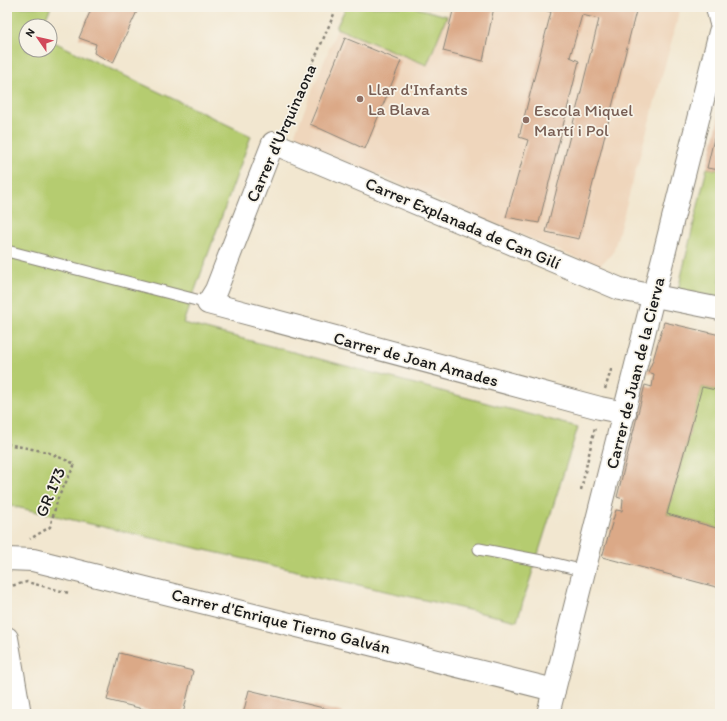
<svg xmlns="http://www.w3.org/2000/svg" width="727" height="721" viewBox="0 0 727 721" font-family="Itim,sans-serif">
<style>
.built{fill:#efd6bc}
.green{fill:#b5cc70;stroke:#687446}
.building{fill:#dba987}
.lines{fill:none;stroke-linecap:round;stroke-linejoin:round}
.lane-casing{stroke:#878276;stroke-width:13}
.street-casing{stroke:#878276;stroke-width:24}
.path{stroke:#878276;stroke-width:2.5;stroke-dasharray:3 3;stroke-linecap:butt}
.lane{stroke:#fff;stroke-width:11}
.street{stroke:#fff;stroke-width:22}
.education-dot{fill:#8d6e63;stroke:#f7f3e8;stroke-width:1.5}
.labels{text-anchor:middle;stroke-width:3.5;stroke-linejoin:round;paint-order:stroke}
.education-label{font-size:17px;fill:#785e54;stroke:#f7f3e8;text-anchor:start}
.street-label{font-size:17px;fill:#1c1c1c;stroke:#f7f3e8}
</style>
<rect width="100%" height="100%" fill="#f7f3e8"/>
<filter id="ink" filterUnits="userSpaceOnUse"><feTurbulence type="fractalNoise" baseFrequency=".025" numOctaves="2"/><feDisplacementMap in="SourceGraphic" scale="8" xChannelSelector="R" yChannelSelector="G"/><feConvolveMatrix kernelMatrix="1 2 1 2 8 2 1 2 1" color-interpolation-filters="sRGB"/></filter>
<filter id="wash" filterUnits="userSpaceOnUse"><feTurbulence type="fractalNoise" baseFrequency=".012" numOctaves="4" result="noise"/><feDisplacementMap in="SourceGraphic" scale="16" xChannelSelector="R" yChannelSelector="G"/><feGaussianBlur stdDeviation="0.9" result="paint"/><feColorMatrix in="noise" values="0 0 0 0 0 0 0 0 0 0 0 0 0 0 0 0 0 1.4 0 .05"/><feComposite in="paint" operator="in"/></filter>
<g filter="url(#wash)">
<rect width="100%" height="100%" fill="#f2e7d0"/>
<polygon class="built" points="346,7 413,7 447,16 451,7 681,7 613,253 598,267 298,141 295,133"/>
<g class="green">
<polygon points="7,7 51,7 42,26 26,26 26,50 50,50 50,40 251,136 183,323 578,427 517,621 7,505"/>
<polygon points="346,7 413,7 447,16 427,65 336,28"/>
<polygon points="707,168 720,170 720,298 678,290"/>
<polygon points="702,387 720,391 720,529 667,514"/>
</g>
<g id="blocks">
<g class="building">
<polygon points="92,7 139,7 113,63 94,53 96,44 79,38"/>
<polygon points="454,7 494,7 483,61 443,51"/>
<polygon points="535,7 637,7 579,239 546,232 599,19 582,15 570,57 579,61 539,223 506,217 528,140 519,137 551,12"/>
<polygon points="345,38 401,61 365,149 310,124"/>
<polygon points="719,117 720,117 720,170 707,168"/>
<polygon points="664,322 720,335 720,391 702,387 667,514 720,529 720,588 602,557 616,510 622,511 623,499 617,497 645,385 652,387 654,374 648,372 653,360"/>
<polygon points="119,653 193,671 183,714 163,714 107,700"/>
<polygon points="249,690 344,713 344,714 243,714"/>
</g>
</g>
</g>
<g filter="url(#ink)">
<use href="#blocks" fill-opacity="0" stroke="#878276" stroke-width="1"/>
<g class="lines">
<g class="lane-casing">
<g id="lane">
<polyline points="7,251 208,303"/>
<polyline points="479,549 552,563 584,571"/>
</g>
</g>
<g class="street-casing">
<g id="street">
<polyline points="717,7 720,20"/>
<polyline points="625,413 600,408 208,303 216,290 273,143 620,289 720,309"/>
<polyline points="7,559 33,560 554,690"/>
<polyline points="7,638 20,714"/>
<polyline points="548,714 720,32"/>
</g>
</g>
<g class="path">
<polyline points="285,127 288,121 337,7"/>
<polyline points="605,389 612,367"/>
<polyline points="7,444 47,452 75,464 58,498 50,527 30,539"/>
<polyline points="581,490 595,427"/>
<polyline points="7,587 27,582 69,593"/>
</g>
<use href="#lane" class="lane"/>
<use href="#street" class="street"/>
</g>
</g>
<g class="education-dot">
<circle cx="360" cy="99" r="4"/>
<circle cx="526" cy="120" r="4"/>
</g>
<g class="labels">
<g class="education-label">
<text x="368" y="95">Llar d'Infants<tspan x="368" dy="20">La Blava</tspan></text>
<text x="534" y="116">Escola Miquel<tspan x="534" dy="20">Martí i Pol</tspan></text>
</g>
<g class="street-label">
<text transform="translate(281 133) rotate(-66)" y="6">Carrer d'Urquinaona</text>
<text transform="translate(463 223) rotate(23)" y="6">Carrer Explanada de Can Gilí</text>
<text transform="translate(416 359) rotate(15)" y="6">Carrer de Joan Amades</text>
<text transform="translate(635 373) rotate(-76)" y="6">Carrer de Juan de la Cierva</text>
<text transform="translate(50 492) rotate(-67)" y="6">GR 173</text>
<text transform="translate(281 621) rotate(14)" y="6">Carrer d'Enrique Tierno Galván</text>
</g>
</g>
<rect width="727" height="721" fill="none" stroke="#f7f3e8" stroke-width="24"/>
<g transform="translate(38 38) rotate(304)"><circle r="19" fill="#f7f3e8" stroke="#9f9d96"/>
<path d="M0-3L7 15L0 10L-7 15Z" fill="#d1495b"/>
<text y="-6" font-size="11" font-weight="bold" text-anchor="middle" fill="#1c1c1c">N</text>
</g>
</svg>
